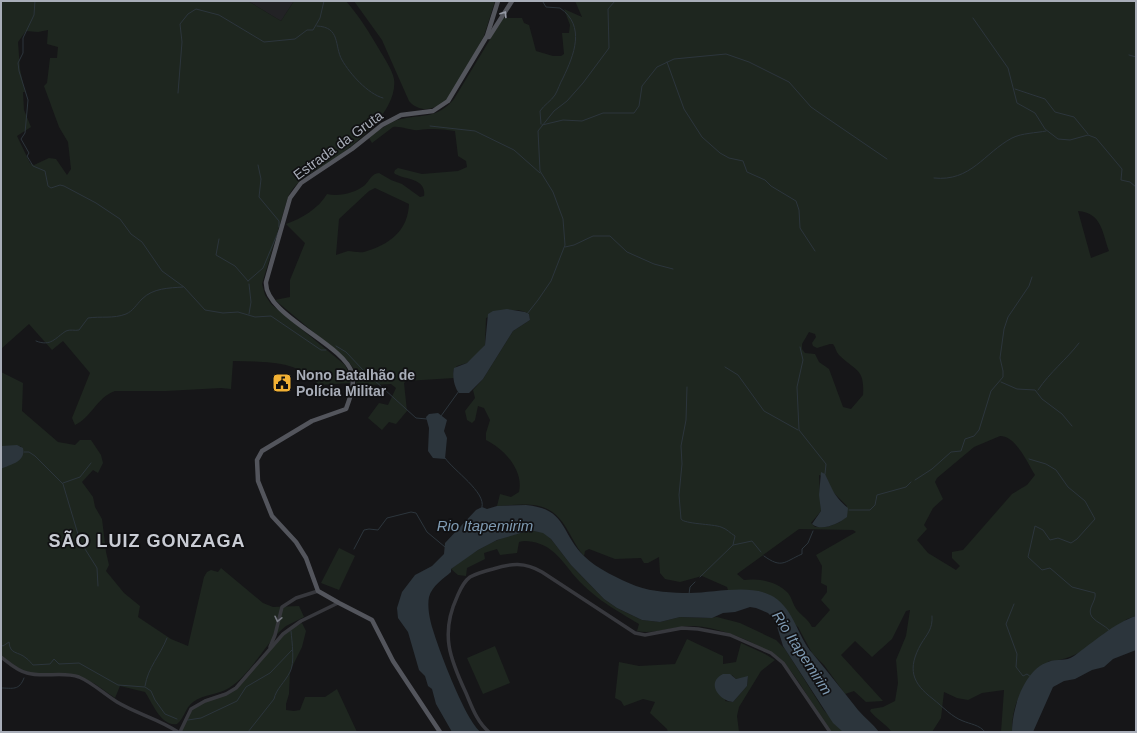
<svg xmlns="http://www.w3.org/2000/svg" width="1137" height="733" viewBox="0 0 1137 733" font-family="Arial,sans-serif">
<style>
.built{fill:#222225}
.green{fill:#1e261f;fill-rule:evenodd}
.water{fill:#2c353c}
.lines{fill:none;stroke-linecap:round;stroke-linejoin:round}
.stream{stroke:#2c353c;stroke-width:1}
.minor{stroke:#37383d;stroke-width:3.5}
.major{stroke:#53555c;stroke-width:4.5}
.oneway{stroke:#979ba6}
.oneway2{stroke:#757881}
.labels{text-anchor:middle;stroke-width:3.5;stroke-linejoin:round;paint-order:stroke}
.street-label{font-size:14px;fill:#a8adb8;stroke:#111113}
.poi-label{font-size:14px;font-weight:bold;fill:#a8adb8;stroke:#111113;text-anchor:start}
.water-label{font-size:15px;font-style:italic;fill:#7f9bb3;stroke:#111113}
.district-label{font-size:18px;font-weight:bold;letter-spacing:1px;fill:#c9ccd4;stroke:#111113}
</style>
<rect width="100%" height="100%" fill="#161618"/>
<polygon class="built" points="248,1 294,1 281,21"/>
<g class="green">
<path d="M1,1H248L281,21L294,1H346C359,16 369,32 379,49C384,58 392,69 394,79C398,109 361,139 339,156C321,169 298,176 288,197L262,284L265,295L271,304L345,365L350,376V383L319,385C297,359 264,362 233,361L231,389L221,388L166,391H115C97,397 91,418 75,425L72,418L90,373L63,341L52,350L29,324L1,349ZM48,30L47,44L58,47L57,58H50L47,83L44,86L59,127L68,142L71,169L67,175L56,159L49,158L34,165L30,163L17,136L31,127L24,110L23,92H25L20,69L18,42L26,31L38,32Z"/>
<path d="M354,1H495L484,36L452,93C442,108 422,116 409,101L382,40Z"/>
<path d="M575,1H1136V616L1127,619C1104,635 1078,661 1049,661C1026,685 1012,696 1012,732H1001L1004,690L982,693L968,700L957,698L944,692L941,718L932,732H892C886,724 876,719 870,711L871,709L883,707L895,701L898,683L896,660L906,636L910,610L906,611L892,639L872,657L855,641L841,655L883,701L866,702L854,691L845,694L824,665L812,653L798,627L750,590H728L727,587L702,576L680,582L665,579L660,573L659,557L648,563H644L641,558L615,559L589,549L585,551L584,556C574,545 569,529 559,518C544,500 518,505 497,506L500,494L511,497L519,492C524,470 504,449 486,440V433L490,420L484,408L478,406L475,420L472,423L467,420L465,411L475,398L473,390L483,379L513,331L530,320L529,314C516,305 499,313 486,318L485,345L476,356L467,363L457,366L453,371L454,378L406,381L404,383L407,411L396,424L389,422L382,430L368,418L379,403L388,405L396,388L391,384L371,385L356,384L354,369L348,361L275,300L290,297V280L305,243L286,224C301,219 319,208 327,194C339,197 355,193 365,185C370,180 371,174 379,173L391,180L402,184L420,197L424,196C427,177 402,180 394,173L395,170L398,168L422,174L458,171L467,167L466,161L458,156L455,131C442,129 432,128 419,130C411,131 402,126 393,127L372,143L369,138C379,130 389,122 401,119C424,114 437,119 454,99L503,18H522L524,23L529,25L536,51L553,56H561L564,54L562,33H569L570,25L564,9L582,17ZM375,188L409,204C408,231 389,245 364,252C358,253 353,251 348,251C344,252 340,254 336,255L339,219L369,191ZM1078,211C1102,213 1102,232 1109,251L1091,258ZM809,332L815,334L816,337L812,343L813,346L817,348L830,344H833C836,348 836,352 839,355C855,371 865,368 863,395L851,409L843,407L829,369L819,362L815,354L805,353L802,349V344ZM1000,436C1016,436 1027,462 1035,475L1027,485L1012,494L963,550L952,552V558L960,566L956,570L928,553L917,540L927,529L924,525L933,508L943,499L935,482L937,478L974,447ZM819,475L827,478L830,489L847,506L840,522L827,527H815L811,523L821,511ZM799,529L853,530L856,532L816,555L822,566L821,583L827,586V592L821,600L830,610L815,627H812C808,619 802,616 797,610C793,605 792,598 788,593C777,581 758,578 744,580L737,574Z"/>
<path d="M1,372L23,383L22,411L58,442L75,445L80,440H91L101,455L103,463L98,473L93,470L82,482L93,497L95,507L102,519L106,552L109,565L106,571L124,593L140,606L138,617L171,639L188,646L204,577L207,572L211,570L218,572L221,568L263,603L273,607L299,606L304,617L286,626L278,633C262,650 249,675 229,688C218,695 203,694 193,702C185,708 184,719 177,724C161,727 152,702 145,692L120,686L115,698L95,684L78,676L35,674L19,669L1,655V469L6,466L21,446H1Z"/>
<path d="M534,531L543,532L551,539L571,565L604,599L617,608L642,620L660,622L680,617L706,618L717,617L740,623L776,640L785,649L823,709L843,732H830C817,713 802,684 788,668C767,645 724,628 694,626C675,625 656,635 637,631L639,624C616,610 600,602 580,582C570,572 562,558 551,550C544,544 528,539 519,542L517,553L500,555L497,549L484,553L485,559L467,568L466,576L458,575L451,569C475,550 503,533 534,531Z"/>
<polygon points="339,548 355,556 339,590 321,583"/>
<polygon points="302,623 306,631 302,647 290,671 289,694 286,704 286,710 294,711 300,710 305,697 325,697 337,689 357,732 181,732 189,712 198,704 230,693 288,630"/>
<path d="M687,639L723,656V664L736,662L741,643L765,654L775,660L761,671L739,707L737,716L739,732H668L667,729L650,713L655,702L643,699L624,706L621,701L615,698L619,662L639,666L675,664ZM732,675L736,679L748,677L747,686L733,702L725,701Z"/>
<polygon points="495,646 510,683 483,694 467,658"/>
</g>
<g class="water">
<path d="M507,309L525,312L529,314L530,320L513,331L483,379L469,393H459C454,387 452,375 454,368L467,363L485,345L488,314L493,311Z"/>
<polygon points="438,413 447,420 444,431 447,438 445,459 433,458 428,451 429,428 426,417 429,414"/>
<path d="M17,445L23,448C26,462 11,464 1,469V446Z"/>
<path d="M821,472L825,474C833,490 833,495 848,508L847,517C838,524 821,532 812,524L821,511L819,495Z"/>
<path d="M526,505C567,509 560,532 584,556C597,569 619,579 636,586C653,592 672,593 690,593C714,593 752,583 774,597C795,611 797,636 813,654C828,672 843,691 858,710C865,718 873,724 879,732H843L833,723L783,646L775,620L768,613L756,608L750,607L735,612L723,613L712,618L680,617L660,622L642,620L617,608L604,599L571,565L551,539L543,533L534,531L524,532L497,540L478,550L451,569V572C443,579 432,586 429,597C427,607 430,621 433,630C439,650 466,722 481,732H452L436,704L432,689L428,686L425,676L419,670L408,632L398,618L397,608L402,592L415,575L432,566L444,554L445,543L476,510L482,507L487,509L497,506Z"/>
<path d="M1136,616V650L1113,659L1104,667L1092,670L1075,679L1064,681L1053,687L1033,732H1012C1012,709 1024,670 1048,662C1057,658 1066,662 1074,656C1092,643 1116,622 1136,616Z"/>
<path d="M723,674H730L736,679L748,676L747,686L733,702C720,701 705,683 723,674Z"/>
</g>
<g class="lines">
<g class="stream">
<polyline points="35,1 34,15 23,38 23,53 18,63 19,71 28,100 25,133 21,139 29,153 27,156 33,166 45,171 48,186 51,188 60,185 64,186 96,203 120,219 131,234 142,242 162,271 184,287 205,310 223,313 238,312 255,317 271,316 321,350 326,350"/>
<polyline points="973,18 1008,68 1017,103 1035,113 1045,129 1058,139 1070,140 1088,135 1096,138 1122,169 1121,180 1130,182 1136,187"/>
<path d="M317,26C341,27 334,46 342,60C350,74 368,94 383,98"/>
<polyline points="1129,55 1136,57"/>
<polyline points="667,62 684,109 702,137 720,153 729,158 743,161 747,172 765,180 771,186 796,201 799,210 800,228 815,251"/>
<polyline points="1015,89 1045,99 1055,112 1074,117 1088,134"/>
<polyline points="178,93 182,42 180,24 188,14 196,9 219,15 264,42 295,39 307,30 313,30 320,18 324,1"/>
<path d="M541,124L540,111C544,105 551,101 555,95C558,90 560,83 563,78C574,55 586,26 560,8L546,7L543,2"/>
<polyline points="542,125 563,120 582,121 603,113 634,113 639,106 642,86 657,67 674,59 726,54 749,62 789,82 811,107 821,114 887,159"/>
<polyline points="430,126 475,131 514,150 540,173"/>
<polyline points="258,165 261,179 259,197 279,221 279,227"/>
<path d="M934,178C971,182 984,153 1012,138C1022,133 1036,133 1046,131"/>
<polyline points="219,239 216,255 235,266 248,281"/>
<polyline points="565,247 574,245 593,236 610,236 627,252 654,264 673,269"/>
<polyline points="248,281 263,268 279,230"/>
<polyline points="249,284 251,302 249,314"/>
<polyline points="527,314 538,300 551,281 565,245 563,219 553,192 540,171 538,131 554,111 567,101 583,83 609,48 608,9 615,1"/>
<path d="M36,341C51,347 55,338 66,331C70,329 75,331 79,330L88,318C101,316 113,319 126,314C133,311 136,305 142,299C153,288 169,288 183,287"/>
<polyline points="336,346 346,352 363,370 416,418 427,419"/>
<polyline points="800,347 803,360 797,387 799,430 826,464 825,474"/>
<polyline points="725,367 738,375 764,411 798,430"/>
<polyline points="1001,382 1017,389 1035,390 1042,399 1062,414 1072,426"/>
<path d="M687,387L686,420L681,446L682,464L679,495L681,519C684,524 713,524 721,527C727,529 730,533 735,536L733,545"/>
<path d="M1038,390C1050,372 1066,360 1079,343"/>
<polyline points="441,416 459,391"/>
<polyline points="24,452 29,452 35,456 63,484 80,541 97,568 98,586"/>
<path d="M445,458C454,471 486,492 482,507"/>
<path d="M1029,459L1046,464L1056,470L1068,487L1085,501L1095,519L1077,539L1071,543L1058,538L1050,540L1043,530L1035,526L1028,557L1042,570L1050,568L1072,587L1095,593C1097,601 1086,609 1092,617C1097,623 1105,625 1110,631"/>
<polyline points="915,480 932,469 951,452 961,451 965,439 974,436 979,430 991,391 1003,377 1003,371 1000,358 1004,329 1008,317 1029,286 1032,277"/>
<polyline points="63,483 80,477 91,463"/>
<polyline points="849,510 870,510 875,505 877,495 906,487 911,482"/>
<polyline points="354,549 364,530 369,529 378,530 387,518 411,512 416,513 427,532 445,547"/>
<path d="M764,556C782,569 784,562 802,554V549L808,543L813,531"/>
<polyline points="700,577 733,545 752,541 761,552"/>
<polyline points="689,594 690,587 695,582"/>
<polyline points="1014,604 1006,624 1017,654 1016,667 1023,676 1027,674 1031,677"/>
<path d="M932,616C933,629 927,634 921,644C907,669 912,683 933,699C943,707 952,717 963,721C970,724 980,725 985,732"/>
<path d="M1,645L3,646L9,642C10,655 18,651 26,658C29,660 31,663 33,665L50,664L54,659L59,664L79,663L118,685L145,687L151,691L155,700L165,714L177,719"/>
<path d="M145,686C148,667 160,656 167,638"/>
<path d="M1,688C13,688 19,691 24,678"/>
<polyline points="188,720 201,718 237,701 246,687 270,673 292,650"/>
<path d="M248,732L274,699C276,689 285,682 290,672C295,663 292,642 291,631"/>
</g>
<g class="minor">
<polyline points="270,647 275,635 282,607 296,598 318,591"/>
<path d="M1,657C9,663 17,671 27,673C44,678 62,671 79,677C93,683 104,694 117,702C137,714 159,719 178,732"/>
<polyline points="180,732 191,709 205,701 226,694 236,688 283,634 301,621 338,603"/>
<path d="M489,732C477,722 472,707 466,693C450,659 440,634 457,597C460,590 463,582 470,577C477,573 485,571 493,569C511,563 525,562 542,572L635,633L645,635L682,628L698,629L730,635L771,653L783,663L830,732"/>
</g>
<g class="major">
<polyline points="489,37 512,1"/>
<path d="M440,732L393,661L372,620L339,603L318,591L306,558L296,542L272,516L258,481L257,460L262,451L312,421L346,409C350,398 355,385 352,373C344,344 264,315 266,282L290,198L301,183L352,149L382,125L401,115L433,111L448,101L487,36L498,1"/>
</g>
</g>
<defs><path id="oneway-chevron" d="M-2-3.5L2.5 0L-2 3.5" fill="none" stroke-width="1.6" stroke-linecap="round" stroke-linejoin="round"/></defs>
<use class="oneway" href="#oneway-chevron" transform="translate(504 14) rotate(-58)"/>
<use class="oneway2" href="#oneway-chevron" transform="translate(278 619) rotate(103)"/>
<defs>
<g id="civic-square" transform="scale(1)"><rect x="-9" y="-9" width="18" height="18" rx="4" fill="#f2b134" stroke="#111113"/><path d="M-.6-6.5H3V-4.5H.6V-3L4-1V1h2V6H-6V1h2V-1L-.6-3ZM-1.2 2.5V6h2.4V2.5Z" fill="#111"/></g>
</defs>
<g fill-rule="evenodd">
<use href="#civic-square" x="282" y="383"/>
</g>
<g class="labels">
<g class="street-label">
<text transform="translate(338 145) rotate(-36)" y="5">Estrada da Gruta</text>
</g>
<g class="poi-label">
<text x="296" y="380">Nono Batalhão de<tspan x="296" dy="16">Polícia Militar</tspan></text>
</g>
<g class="water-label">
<text x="485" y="531">Rio Itapemirim</text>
<text transform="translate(802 653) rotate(57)" y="5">Rio Itapemirim</text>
</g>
<g class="district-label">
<text x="147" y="547">SÃO LUIZ GONZAGA</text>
</g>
</g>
<rect width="1137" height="733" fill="none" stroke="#a8adb8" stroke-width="4"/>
</svg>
